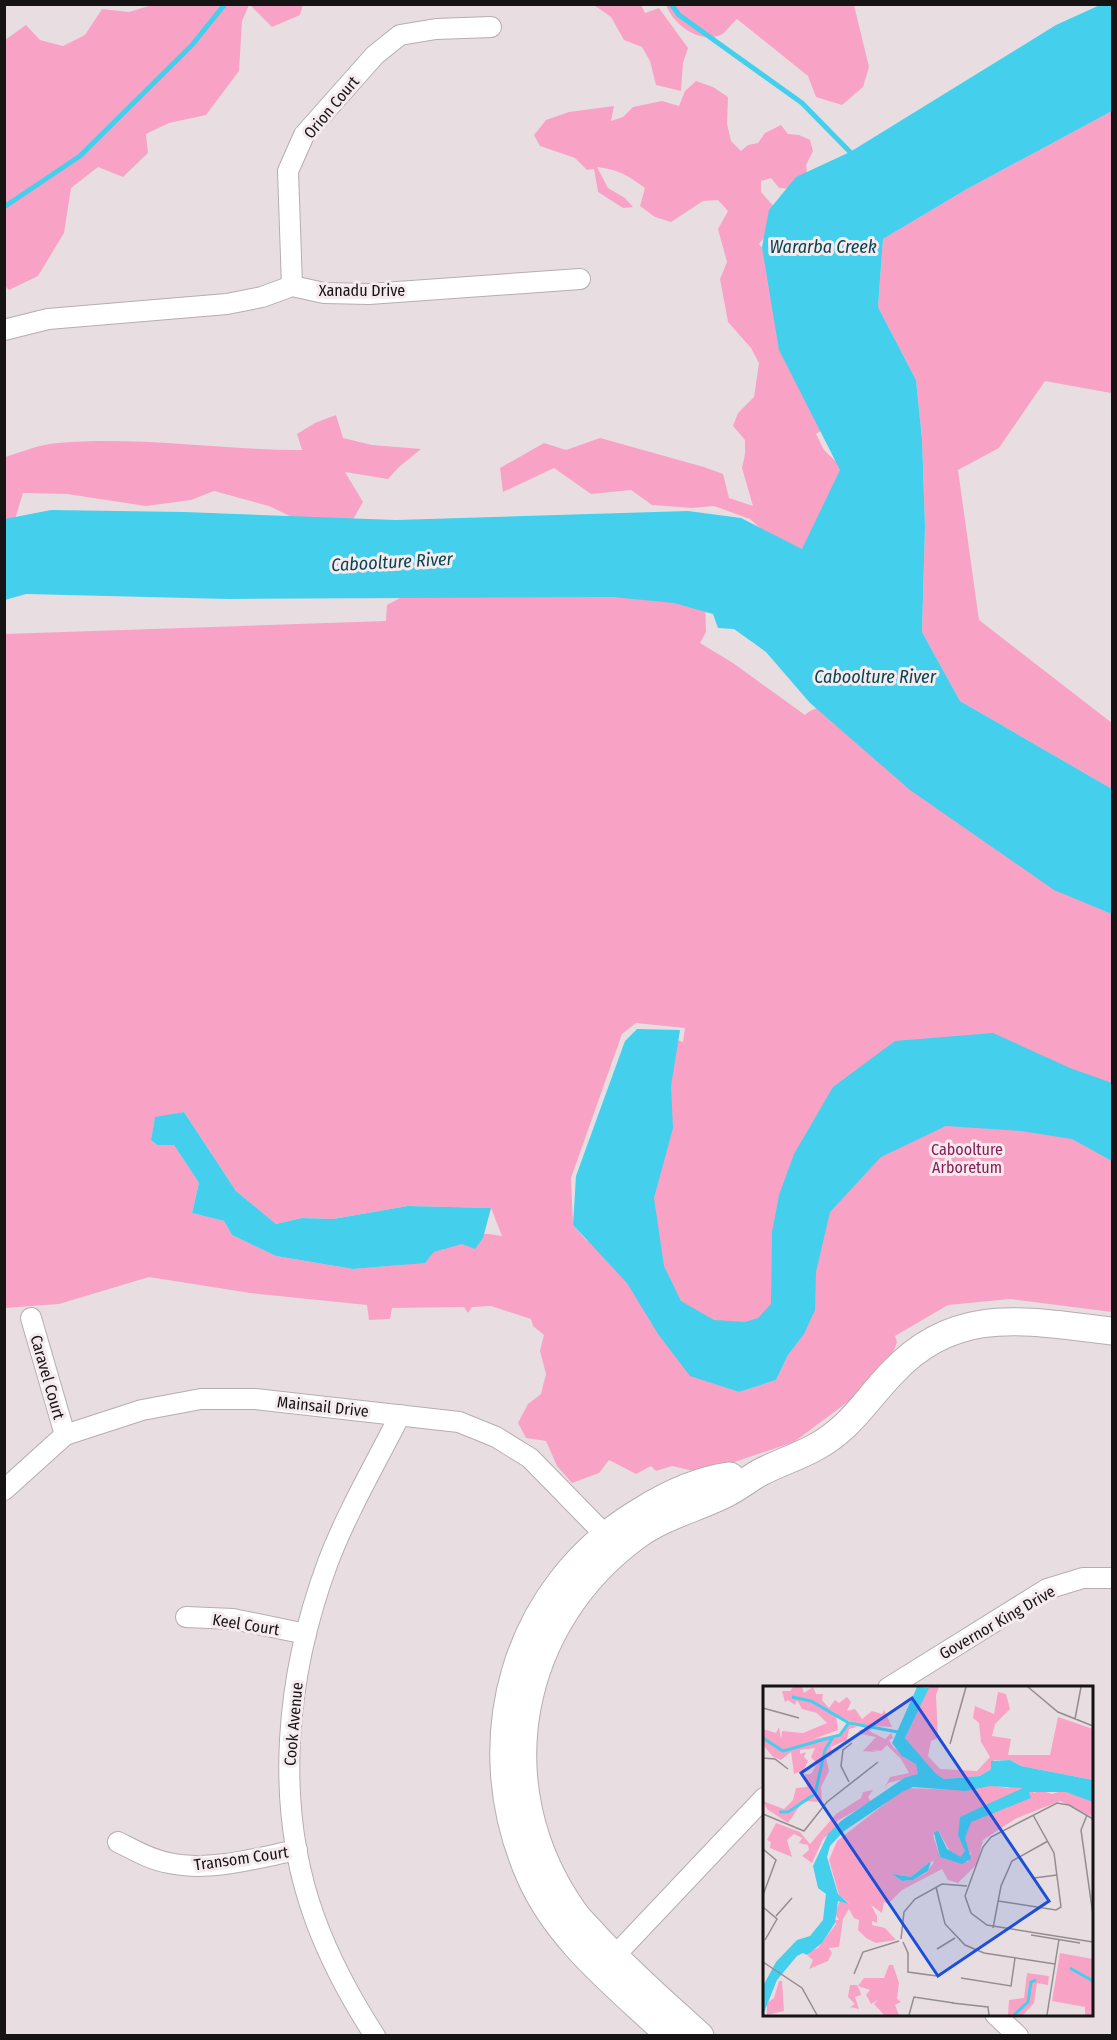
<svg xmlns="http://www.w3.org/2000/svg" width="1117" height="2040" viewBox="0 0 1117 2040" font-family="'Fira Sans Condensed',sans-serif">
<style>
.green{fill:#f8a3c5;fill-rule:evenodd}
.water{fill:#44cfec}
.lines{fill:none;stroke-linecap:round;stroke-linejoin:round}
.stream{stroke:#44cfec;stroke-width:5}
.street-casing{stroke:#b6adb0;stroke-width:22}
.secondary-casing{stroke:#b6adb0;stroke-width:29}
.street{stroke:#fff;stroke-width:20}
.secondary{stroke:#fff;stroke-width:27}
.labels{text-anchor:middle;stroke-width:6;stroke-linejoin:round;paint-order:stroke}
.street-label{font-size:16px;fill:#161314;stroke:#f5ebef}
.park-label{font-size:16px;fill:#8a1d56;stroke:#f5ebef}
.water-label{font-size:18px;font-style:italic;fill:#054450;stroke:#f5ebef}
.inset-river{fill:none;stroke:#44cfec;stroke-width:3}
.inset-road{fill:none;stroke:#948d8f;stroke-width:1.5}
.view{fill:#1d4ed8;fill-opacity:0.15;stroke:#1d4ed8;stroke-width:3}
.inset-edge{fill:none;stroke:#161314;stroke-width:3}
</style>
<rect width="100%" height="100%" fill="#e8dee1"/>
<g class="green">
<polygon points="152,5 249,5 242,21 239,71 206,115 169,123 146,134 148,153 123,177 98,167 71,188 64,233 38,276 9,290 4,285 5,40 26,25 40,40 63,46 85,35 102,9 129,12"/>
<polygon points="250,5 303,5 300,15 272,27"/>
<polygon points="594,5 641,5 645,13 659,8 688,48 683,63 681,91 656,85 650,61 642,47 624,40 611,17"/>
<path d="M666,5H854L869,67L863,87L842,105L816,97L808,76L737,19C732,23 726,33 720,35C699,44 673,24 666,5Z"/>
<path d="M696,81L713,87L728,97L727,124L731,141L741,151L748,145L758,143L765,133L781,125L788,134L799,135L810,140L813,151L806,165L808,179L793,189L779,188L771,178L761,181V192L777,210L770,230L759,244L774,261L830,425L816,434L824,450L848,473L808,561L777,543L750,519L714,506L692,508L652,505L631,490L591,494L554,468L503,492L500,468L544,443L566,450L600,438L704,467L723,474L729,498L753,506L742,468L745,454V440L733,426L738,413L754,397L759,363L751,348L728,322L720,279L727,262L718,229L728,211L718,200L703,201L671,222L655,217L640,206L645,188C629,176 617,169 597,167L608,188L625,198L633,207L623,208L598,192L594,169L587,170L575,158L540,146L534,135L546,120L569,112L614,106L611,121L623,117L633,107L662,101L679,106L685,91Z"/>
<polygon points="1112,111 1112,391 1111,393 1045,381 999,448 958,470 979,620 1112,723 1112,789 960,701 922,632 925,526 922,439 916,380 878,307 883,239 967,189"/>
<path d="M336,415L343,438L372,445L421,449L399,467L388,479L345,472L363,502L351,523L308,525L269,506L214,491L191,500L146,506L67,494L23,493L11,532H5V457C22,452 40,444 58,443C140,436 221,450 302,450L297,434L315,423Z"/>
<path d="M648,587L705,603L706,632L700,643L733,663L805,715C818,702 840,708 855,713L865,740L910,778H931L954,796L968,818H989L1003,844L1027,855L1045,873L1073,872L1081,891L1097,883L1112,888V1312L1010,1299L948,1305L895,1336L897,1342L891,1358L865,1389L794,1442L702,1473L672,1466L656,1471L651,1466L636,1474L609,1460L599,1473L572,1483L557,1466L546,1441L526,1438L518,1423L528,1404L541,1394L546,1374L540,1351L544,1335L533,1326L531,1319L491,1306L472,1307L468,1313L464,1307L392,1308L390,1319L369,1320L367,1305L250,1293L149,1277L59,1304L5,1308L4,634L386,621L387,605L411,592ZM636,1023L685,1028L683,1042L674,1039L665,1084L666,1125L648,1207L650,1239L662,1282L678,1311L707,1335L737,1340L767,1329L772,1312L791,1328L804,1333L788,1355L776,1380L739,1392L709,1382L677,1348L661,1319L663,1299L649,1293L631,1274L630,1254L617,1243L603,1247L597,1239L587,1241L573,1225L571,1178L622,1034ZM184,1112L236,1191L276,1224L302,1218L333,1219L408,1206L491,1208L502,1236C489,1234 477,1231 466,1240L449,1239L444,1249L433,1252L428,1259L425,1253L415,1251L402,1256L400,1265L353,1269L276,1256L232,1235L224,1221L192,1213L199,1183L174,1145H157L151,1140L155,1118Z"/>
</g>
<g class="water">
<polygon points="1100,5 1112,5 1112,111 967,189 883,239 878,307 916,380 922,439 925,526 922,632 960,701 1112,789 1112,914 1054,890 910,790 810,703 766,652 734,629 718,628 713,614 674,603 613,597 229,599 26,594 5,600 5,519 51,510 184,512 396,520 688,511 741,518 802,549 840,470 779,350 762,247 769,210 796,177 850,152 1056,25"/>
<polygon points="637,1029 680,1030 671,1086 673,1128 654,1198 664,1266 681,1301 714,1320 745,1322 758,1318 771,1304 772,1232 779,1195 794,1154 833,1087 895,1041 993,1033 1070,1068 1112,1083 1112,1161 1072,1139 1021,1131 946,1126 881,1157 830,1212 816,1272 815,1310 804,1334 788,1355 776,1380 739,1392 690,1376 658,1334 627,1283 573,1225 576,1176 625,1041"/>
<polygon points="184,1112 236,1191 276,1224 302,1218 333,1219 408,1206 491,1208 483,1238 475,1249 462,1244 434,1252 425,1263 353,1269 276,1256 232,1235 224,1221 192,1213 199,1183 174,1145 157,1145 151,1140 155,1117"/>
</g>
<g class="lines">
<g class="stream">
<polyline points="671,4 679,15 802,103 854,156"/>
<polyline points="4,207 80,156 192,45 225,4"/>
</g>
<g class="street-casing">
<g id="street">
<polyline points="292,286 288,171 304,135 375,55 400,35 436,29 491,27"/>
<polyline points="4,330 48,319 227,304 262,297 292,286 324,293 369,294 580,279"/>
<polyline points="31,1318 65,1435"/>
<polyline points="4,1490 65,1435 142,1410 201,1399 255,1399 459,1422 496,1437 530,1458 615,1545"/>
<polyline points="186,1617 233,1619 306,1634"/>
<polyline points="888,1688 1047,1589 1083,1578 1112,1578"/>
<path d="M118,1842C134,1850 151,1860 169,1863C211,1872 256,1858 297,1850"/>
<polyline points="607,1964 764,1798"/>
<polyline points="995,2014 1018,2036"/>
<path d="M375,2036C351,1999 330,1960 315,1919C273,1804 286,1675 328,1562C347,1512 376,1463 400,1415"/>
</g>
</g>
<g class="secondary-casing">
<g id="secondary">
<path d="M670,2036C620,1988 558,1941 530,1876C471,1742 513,1587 641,1511C667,1495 699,1480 730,1476"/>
<path d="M700,2036C664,2003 628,1972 595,1936C588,1928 579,1920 573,1911C485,1786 516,1622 639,1534C666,1515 698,1508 727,1493C739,1487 750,1478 761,1472C779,1463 797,1457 814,1448C851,1428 864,1402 892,1373C957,1303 1029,1322 1112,1331"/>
</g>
</g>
<use href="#street" class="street"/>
<use href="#secondary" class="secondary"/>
</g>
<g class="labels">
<g class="street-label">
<text transform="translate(331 107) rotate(-50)" y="6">Orion Court</text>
<text x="362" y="296">Xanadu Drive</text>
<text transform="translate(48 1377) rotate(74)" y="6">Caravel Court</text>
<text transform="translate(323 1406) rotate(6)" y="6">Mainsail Drive</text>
<text transform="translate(997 1622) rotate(-30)" y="6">Governor King Drive</text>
<text transform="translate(246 1624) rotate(9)" y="6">Keel Court</text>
<text transform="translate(293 1724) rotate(-85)" y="6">Cook Avenue</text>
<text transform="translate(241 1858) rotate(-8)" y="6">Transom Court</text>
</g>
<g class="park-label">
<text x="967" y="1155">Caboolture<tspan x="967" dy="18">Arboretum</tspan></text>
</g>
<g class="water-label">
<text x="823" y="253">Wararba Creek</text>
<text transform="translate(392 562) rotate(-3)" y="6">Caboolture River</text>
<text x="875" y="683">Caboolture River</text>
</g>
</g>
<g transform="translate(763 1686)">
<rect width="330" height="330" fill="#e8dee1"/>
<path d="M30,1H39L41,7L50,1L53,8H60L59,14L66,22L72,14L76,17L84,11L88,16L84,25L92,23L99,33L109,25L119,28L121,24L129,41L113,40L106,45L122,53L128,47L130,52L126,54L130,61L154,78L156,89L125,97L121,103L127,91L146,87L138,73L124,59L118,65L109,64L114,66L100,65L113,51L98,48L96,44L105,43L73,29L75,44L50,53L77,48L84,37L94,41L86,43L84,54L68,61L69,69L63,72L66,85L58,101L59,116L40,115L25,137L4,123L0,115L21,123L30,114L33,102L44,101L42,88H48L54,78L48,71L52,62L37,64V68L43,66L41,71L45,75L41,84L31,88L28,66L18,74L10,71L0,59V43L13,47L16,41L18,53L19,45L40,47L64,37L54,27L39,23L34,14L32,19L25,14L22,16L19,5H27ZM166,1H176L173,9L175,52L168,55L165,70L177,83L214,85L227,71L218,56L216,37L210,32L212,20L231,28L235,6L243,8L247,23L232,38L229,50L248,53L245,69H287L295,31L330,43V94L258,80L247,74H231L228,83L217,90L181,93L172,88L142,52ZM217,97L244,102L255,98L272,107L274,103L289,108L302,104L330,115V131L297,115L252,133L220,154L214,178L195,197L185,194L179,183L139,204L125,218L121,216L119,227L108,219L114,230V237L109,235V239L122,242L133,254L113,257L103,252L95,244L96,234L91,232L86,223L80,233L76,261L66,262L69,267L65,275L46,283L50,274L45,270L47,265L55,262L73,238L71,234H76L72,228L77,214L87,218L76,209L66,174L74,155L142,102L201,104ZM175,144L190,171L198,173L208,166L205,176L177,171L170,149ZM168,175L171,176L163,187L150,194L139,195L129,188L148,191ZM110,104L105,111L108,116L74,135L75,140L60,153L49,177L39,170L46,164L45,159L36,157L39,152L31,148L24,154L29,171L7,162L8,156L4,154L13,137L37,146L47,158L73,128L98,112L100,106ZM297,267L330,273V329H322V321L289,315ZM126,279H130L136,297L134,313L138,316L132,319L136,329H121L111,318L115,314L108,318L106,314L103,309L107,304L95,300L101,292H121ZM264,287L286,290L285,299L274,297L271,317L260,329H245L246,314L261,312ZM16,295H19L21,325L4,329V317L11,312ZM87,299H94L97,305L98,309L92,311L96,323L87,321L92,318L85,311Z" fill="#f8a3c5" fill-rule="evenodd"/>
<path d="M154,1L166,2L142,52L173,88L181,93L217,90L228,83V75L247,74L258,80L330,94V116L303,106H266L268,112L208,136L202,152L208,173L199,178L177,171L171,147L175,144L184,163L198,171L202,165L195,149L197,131L260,102L227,100L203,105L150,101L139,106L81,145L67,160L64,171L75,208L86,218L75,215L72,237L59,257L44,269L40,267L34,270L14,294L0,329V300L13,276L34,254L47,250L60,234L63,208L55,202L50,180L65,148L78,135L141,92L155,88L153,78L139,70L129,57ZM168,175L165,185L150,194L139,195L129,188L148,191Z" fill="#44cfec"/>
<path class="inset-river" d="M29,11L48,15L86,37L135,46M0,52L20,65L77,49L85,38M16,126H25L52,108L62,64L70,51M307,282L330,295M251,329L265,316L268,296L273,294"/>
<path class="inset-road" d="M265,1L295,26L330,40M0,22L36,32M312,33L318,1M187,58L203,1M0,72L12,73L25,83M86,96L78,80L80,64L89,57M0,128L41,145L64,116L115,76M324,129L318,144L330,229M330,133L306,119L294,117L228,151L220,161L202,210L208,227L224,239L330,256M0,163L13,174L0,209M271,192L294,189M173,201L182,238L202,259L221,267L292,278M235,215L293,224L298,221L291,167L270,129M0,221L14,233L2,254M13,230L29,212M230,242L238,200L249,175L285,155M268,249L317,257M138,253L141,226L152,213L179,198L204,200M140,256L145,267V286L174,290M174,263L192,252M0,276L39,302L54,329M91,288L100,266L136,255M198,292L248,300L252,272M189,317L225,321L226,329M146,329L151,311L191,317M284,329L296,253"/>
<path class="view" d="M149,12L286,215L175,290L38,87Z"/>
<rect width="330" height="330" class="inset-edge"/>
</g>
<rect width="1117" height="2040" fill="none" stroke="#161314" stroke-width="12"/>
</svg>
